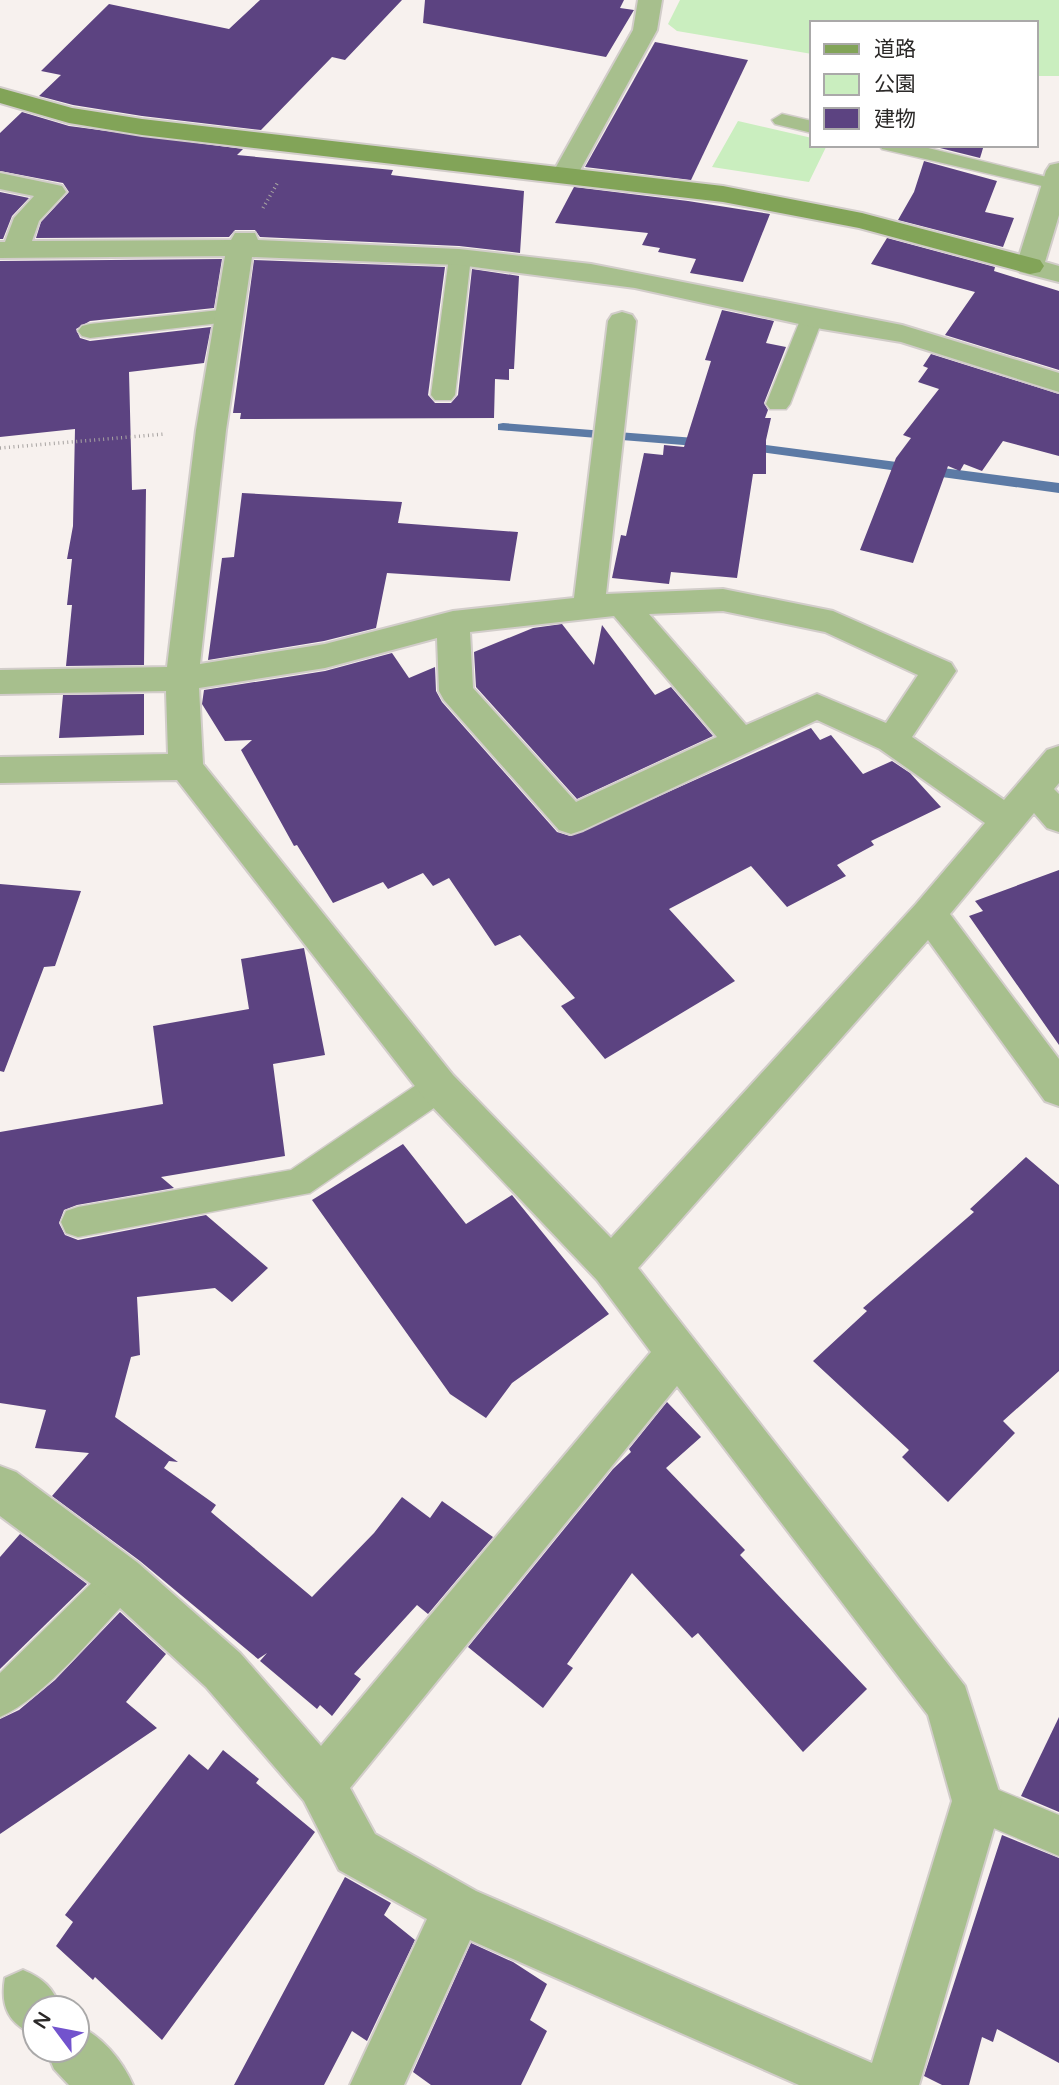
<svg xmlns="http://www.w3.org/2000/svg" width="1059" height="2085" viewBox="0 0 1059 2085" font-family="'Varela Round','Noto Sans JP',sans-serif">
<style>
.green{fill:#caeebf}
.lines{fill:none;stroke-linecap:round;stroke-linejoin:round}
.stream{fill:#5c7aa5;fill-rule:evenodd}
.building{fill:#5c4381}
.lane-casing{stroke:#d2cdca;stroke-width:3}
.street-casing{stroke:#d2cdca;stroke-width:4}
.secondary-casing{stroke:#d2cdca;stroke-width:4}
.path{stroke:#a7a3a1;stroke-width:3.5;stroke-dasharray:1 3.5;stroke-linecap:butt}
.lane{fill:#a7bf8d;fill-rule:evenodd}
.street{fill:#a7bf8d;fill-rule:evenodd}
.secondary{fill:#82a458;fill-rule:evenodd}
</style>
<rect width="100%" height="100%" fill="#f7f1ee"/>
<g class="green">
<polygon points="680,0 1059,0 1059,76 1036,76 1036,23 812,23 812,54 677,31 668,24"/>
<polygon points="738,121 812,138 812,145 827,145 809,182 712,167"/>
</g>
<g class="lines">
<g class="stream">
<polygon points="503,423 708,439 715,443 708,447 498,430 498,424"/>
<polygon points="743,442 1059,483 1059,493 738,449 736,446"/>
</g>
</g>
<g class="building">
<polygon points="260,0 402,0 345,60 332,57 261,130 142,116 73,105 39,96 61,75 41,71 109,4 229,29"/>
<polygon points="425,0 624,0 620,8 634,10 606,57 423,23"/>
<polygon points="655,42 748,60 691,180 585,167"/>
<polygon points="22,112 69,126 243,149 237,155 393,170 391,175 524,191 520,253 459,246 260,237 255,230 235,230 229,237 36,238 41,222 69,192 63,183 0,171 0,133"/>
<polygon points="928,145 984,145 980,158"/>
<polygon points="924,161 997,181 985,212 1014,218 1003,247 898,220 914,192"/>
<polygon points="574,187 688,201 770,214 743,282 690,273 696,259 658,252 660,248 642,245 648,233 555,223"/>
<polygon points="0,192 29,198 12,216 3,239 0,239"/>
<polygon points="887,238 995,267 994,271 1059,291 1059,370 945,335 975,292 871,264"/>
<polygon points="222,259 214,308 90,321 76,329 80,338 90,341 211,327 204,363 129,372 132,490 146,489 144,665 66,666 72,605 67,605 72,559 67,559 73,526 75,429 0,437 0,261"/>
<polygon points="254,260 445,267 428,395 435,403 451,403 458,395 472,269 519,276 514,369 509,369 509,380 495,379 494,418 240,419 241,413 233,413"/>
<polygon points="722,310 774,321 766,343 786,347 764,403 768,410 765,418 771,418 766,440 766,474 753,474 737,578 671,572 669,584 612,578 621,535 626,536 644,453 663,455 664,445 684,447 711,361 705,360"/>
<polygon points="931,354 1059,394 1059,456 1003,441 982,471 964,464 960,471 948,466 913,563 860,550 896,458 911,438 903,435 939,389 918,382 928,368 923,366"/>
<polygon points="242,493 402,502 398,523 518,532 510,581 387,573 376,628 324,641 208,660 222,558 234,557"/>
<polygon points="562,624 594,665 602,625 655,695 671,687 713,736 577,799 476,687 474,652 533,628"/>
<polygon points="392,653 409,678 435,667 436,691 442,702 557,832 570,836 811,728 820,740 831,735 863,774 892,761 910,773 941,807 871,841 874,845 837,865 846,876 787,907 751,866 669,909 735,981 605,1059 561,1006 575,998 520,935 495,946 449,878 433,886 423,873 388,889 383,882 333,903 297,845 294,846 241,750 252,740 225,741 202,704 204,690 325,671"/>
<polygon points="144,694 144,735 59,738 63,695"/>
<polygon points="1059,870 1059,1045 969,916 983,911 975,901"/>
<polygon points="0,884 81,891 55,966 44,967 4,1072 0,1071"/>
<polygon points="304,948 325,1055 273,1064 285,1156 161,1177 174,1188 77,1205 64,1210 59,1223 65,1235 78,1240 206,1215 268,1268 232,1302 215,1288 137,1297 140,1355 131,1357 115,1417 178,1462 169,1461 164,1468 216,1505 211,1512 312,1597 374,1533 402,1497 430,1518 442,1501 493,1537 428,1614 417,1605 354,1674 361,1679 332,1716 320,1705 317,1709 260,1661 267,1653 258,1659 140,1561 52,1496 89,1453 35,1448 46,1410 0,1403 0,1132 163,1104 153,1026 249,1009 241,959"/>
<polygon points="403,1144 466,1224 512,1195 609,1314 512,1383 486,1418 450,1394 312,1200"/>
<polygon points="1026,1157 1059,1185 1059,1371 1003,1421 1015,1433 948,1502 902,1457 909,1450 813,1361 867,1311 863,1308 974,1212 970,1209"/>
<polygon points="667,1402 701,1437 666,1468 745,1550 740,1555 867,1689 803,1752 698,1633 692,1638 632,1573 567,1664 573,1668 543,1708 468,1647 613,1469 631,1452 629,1449"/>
<polygon points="20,1534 87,1584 0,1669 0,1557"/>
<polygon points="120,1612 166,1654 126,1702 157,1728 0,1834 0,1719 19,1710 55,1680"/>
<polygon points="1059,1717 1059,1812 1021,1796"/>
<polygon points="223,1750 259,1779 256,1783 315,1832 162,2040 95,1977 93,1980 56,1946 73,1922 65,1915 189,1754 208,1770"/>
<polygon points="1002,1835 1059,1858 1059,2063 997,2029 993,2042 982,2037 969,2085 942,2085 924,2076"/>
<polygon points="345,1877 391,1903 384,1915 415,1940 367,2041 352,2031 324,2085 234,2085"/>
<polygon points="471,1943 513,1962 547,1984 530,2020 547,2031 521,2085 431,2085 413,2072"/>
</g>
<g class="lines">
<g class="lane-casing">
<g id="lane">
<polygon points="782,114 812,121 812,133 775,124 772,120"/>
<polygon points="879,145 916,145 1059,180 1059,190 882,149"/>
<polygon points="460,250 471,257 455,395 451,400 435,400 431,395 449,257"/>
<polygon points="229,309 237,311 240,316 237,321 90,338 82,336 78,331 82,326 90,324"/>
<polygon points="812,311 820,313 823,318 790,404 786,409 770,409 766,404 801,318 804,313"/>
<polygon points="439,1073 450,1077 455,1087 450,1097 310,1193 78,1237 66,1233 61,1222 66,1211 78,1207 291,1170 428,1077"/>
<path d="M122,1560L135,1566L141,1579L135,1592C99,1629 46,1697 0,1717V1673L109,1566Z"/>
<polygon points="977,1781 1059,1815 1059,1856 963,1815 957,1801 963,1787"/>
</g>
</g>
<g class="street-casing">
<g id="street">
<polygon points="638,0 662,0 657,30 578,174 574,180 556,180 552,174 633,30"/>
<polygon points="1059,163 1059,215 1045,262 1059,266 1059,282 1020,272 1016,266 1046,171 1050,165"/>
<path d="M0,173L62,186L66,192L39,221L32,241L231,240L235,233H255L258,240L459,249L591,264L902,325L1059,373V392L901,342L822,329L635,288L459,265L252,257L226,430L200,664L325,644L453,611L574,598L608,321L612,315L622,312L632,315L636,321L606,594L723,589L833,611L951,663L956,671L912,737L1004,800L1047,750L1059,746V783L1054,789L1059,794V832L1047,828L1034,813L950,914L1059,1059V1106L1045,1101L928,940L638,1268L965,1686L1002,1801L919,2085H799L470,1940L404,2085H350L427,1919L339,1870L304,1801L206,1687L106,1595L0,1516V1466L16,1472L138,1563L240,1653L321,1746L651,1352L597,1280L425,1099L177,780L0,783V757L168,754L166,691L0,694V670L167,667L196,430L225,256L0,258V242H5L14,218L34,196L0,189ZM723,611L825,632L918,675L886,723L817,694L746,725L649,614ZM614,616L717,737L576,802L473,688L470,632ZM437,638L439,691L444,700L559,830L571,834L583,830L817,720L880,749L985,823L916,904L611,1238L453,1075L203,764L199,688L325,668ZM677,1386L928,1715L952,1801L872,2063L476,1891L375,1834L350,1788Z"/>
<path d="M23,1970C44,1979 52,1987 61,2008H35V2035C9,2024 0,2007 5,1978Z"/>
<path d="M77,2025C102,2036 122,2060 133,2085H69L54,2069L46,2050H77Z"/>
</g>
</g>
<g class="secondary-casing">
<polygon id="secondary" points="0,88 72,108 142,119 723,186 862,213 1040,260 1044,266 1040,272 1030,274 859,228 723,202 142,135 69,123 0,103"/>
</g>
<g class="path">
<polyline points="263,208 278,182"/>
<polyline points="0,448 165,434"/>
</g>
<use href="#lane" class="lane"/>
<use href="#street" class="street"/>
<use href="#secondary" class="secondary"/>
</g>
<rect x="810" y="21" width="228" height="126" fill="#ffffff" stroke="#aaa9a9" stroke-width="2"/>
<rect x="824" y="44" width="35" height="10" fill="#82a458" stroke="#aaa9a9" stroke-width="2"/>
<text x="874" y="56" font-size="21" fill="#2b2928">道路</text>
<rect x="824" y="74" width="35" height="21" fill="#caeebf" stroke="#aaa9a9" stroke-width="2"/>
<text x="874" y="91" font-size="21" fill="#2b2928">公園</text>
<rect x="824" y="108" width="35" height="21" fill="#5c4381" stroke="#aaa9a9" stroke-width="2"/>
<text x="874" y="126" font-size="21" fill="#2b2928">建物</text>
<g transform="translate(56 2029) rotate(302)"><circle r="33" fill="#ffffff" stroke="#aaa9a9" stroke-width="2"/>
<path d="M0-5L12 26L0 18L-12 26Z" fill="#7253cd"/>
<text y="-10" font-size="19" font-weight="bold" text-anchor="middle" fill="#2b2928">N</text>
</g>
</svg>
